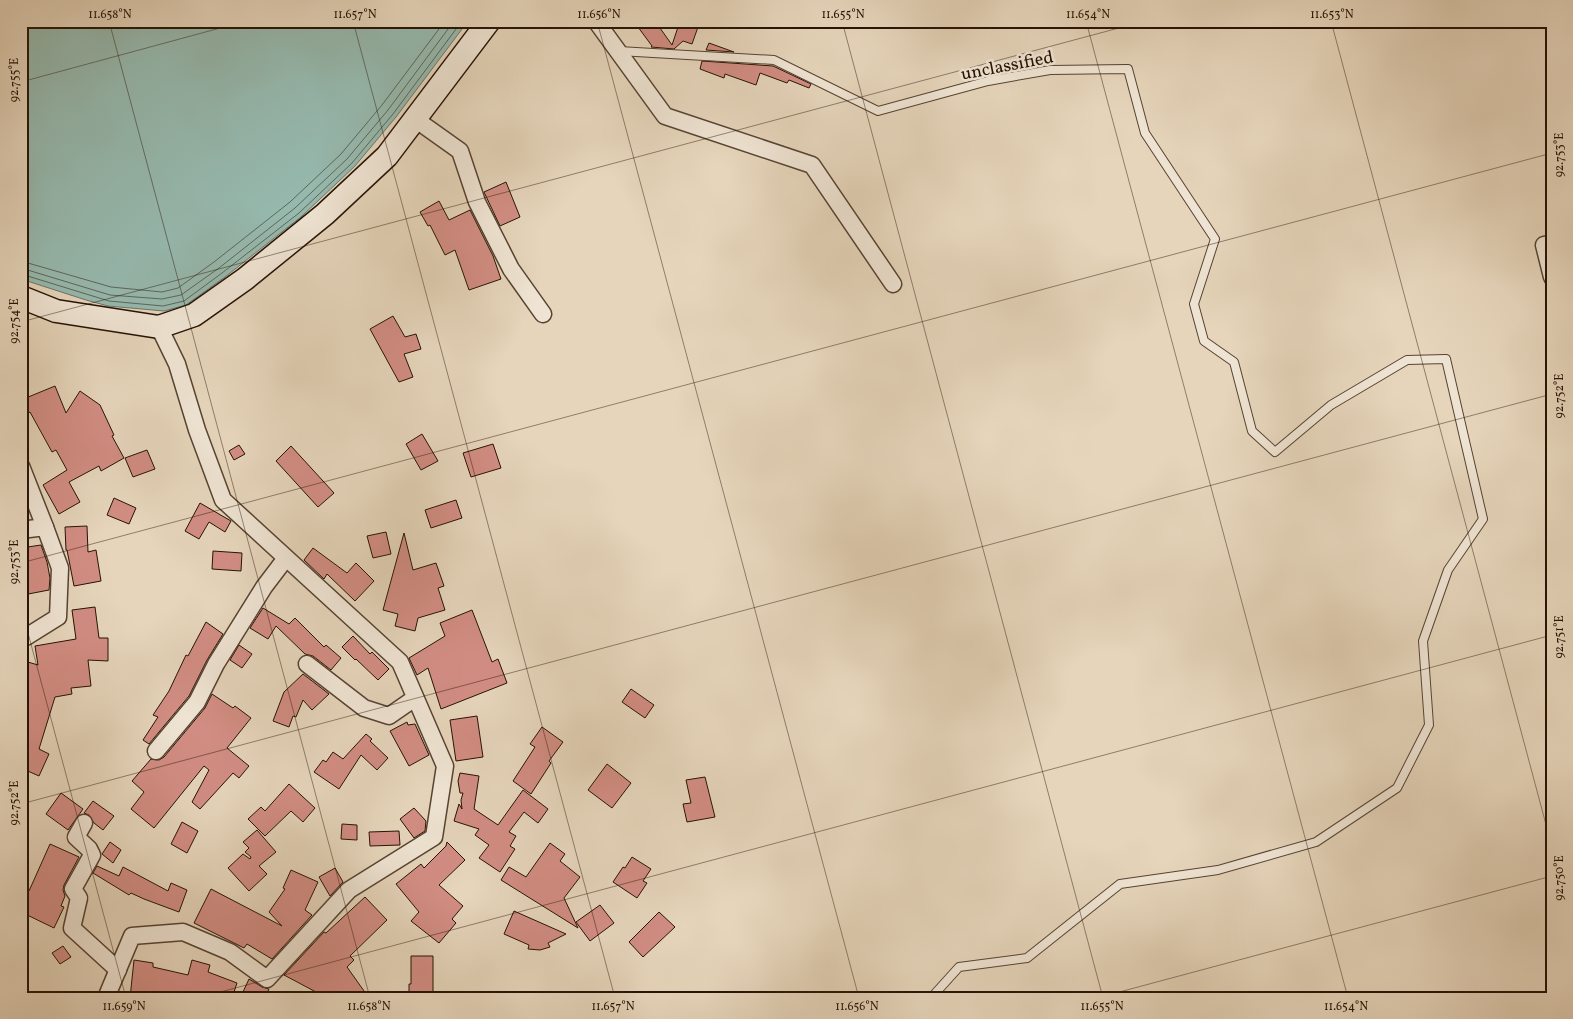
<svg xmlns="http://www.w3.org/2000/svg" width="1573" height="1019" viewBox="0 0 1573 1019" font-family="Vollkorn,serif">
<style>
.water{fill:#96b9ae;stroke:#69766a}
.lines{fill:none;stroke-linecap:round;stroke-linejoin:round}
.shore{stroke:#5e665a;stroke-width:1}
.building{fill:#d28d83;stroke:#261205}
.service-casing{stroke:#564332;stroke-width:10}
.minor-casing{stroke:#564332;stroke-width:19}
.secondary-casing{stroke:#261205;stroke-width:25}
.service{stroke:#efe4d3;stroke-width:8}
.minor{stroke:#efe4d3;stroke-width:16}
.secondary{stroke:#efe4d3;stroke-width:22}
.ticks{fill:none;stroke:#261205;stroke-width:1;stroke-opacity:0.45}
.labels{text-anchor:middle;stroke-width:5;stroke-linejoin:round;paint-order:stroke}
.street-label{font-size:18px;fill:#261205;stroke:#efe4d3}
.neatline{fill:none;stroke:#261205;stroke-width:2}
.ticks-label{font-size:12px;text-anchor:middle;fill:#261205}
</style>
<rect width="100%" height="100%" fill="#e6d5bb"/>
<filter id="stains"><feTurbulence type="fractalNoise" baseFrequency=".004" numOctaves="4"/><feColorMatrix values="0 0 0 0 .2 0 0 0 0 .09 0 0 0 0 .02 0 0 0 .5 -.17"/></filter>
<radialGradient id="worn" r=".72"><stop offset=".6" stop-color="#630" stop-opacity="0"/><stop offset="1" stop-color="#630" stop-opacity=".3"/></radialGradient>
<polygon class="water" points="21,21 468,21 396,117 355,166 302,216 225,277 186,305 164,311 108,306 86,300 21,279"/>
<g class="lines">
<g class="shore">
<polyline points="21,261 111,287 162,292 178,288 214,262 290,202 341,154 382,105 445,21"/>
<polyline points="21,268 110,295 162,299 181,295 219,268 295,208 347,159 388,110 454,21"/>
<polyline points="21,274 109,301 163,306 184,301 222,273 299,213 352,163 393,114 462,21"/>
</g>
</g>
<g class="building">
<polygon points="645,21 655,21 672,45 680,21 698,27 692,44 683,41 674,49 651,47 652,46 638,27"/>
<polygon points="709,43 734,52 706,50"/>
<polygon points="702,61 773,66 811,84 809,88 789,80 787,83 760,73 756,85 725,74 724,78 700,69"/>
<polygon points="506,182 520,217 500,226 484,192"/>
<polygon points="439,201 449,220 470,210 493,256 501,279 469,290 455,250 445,255 430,225 428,226 420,212"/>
<polygon points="393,316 405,337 416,334 421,349 404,354 413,377 399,382 370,329"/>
<polygon points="55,386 66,413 80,391 100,405 114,435 112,436 124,458 101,471 99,466 69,482 80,502 59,514 43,485 67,470 56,450 52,452 30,412 21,417 21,400"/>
<polygon points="422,434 438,461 421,470 406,444"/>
<polygon points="493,444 501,468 471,477 463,453"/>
<polygon points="239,445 245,454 234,460 229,451"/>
<polygon points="291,446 334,493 318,507 276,461"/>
<polygon points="147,450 155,469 133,477 125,458"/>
<polygon points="114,498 136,508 129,524 107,515"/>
<polygon points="456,500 462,518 431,528 425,510"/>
<polygon points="200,503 231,521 225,532 209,522 199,539 185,531"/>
<polygon points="87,526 88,552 96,550 101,581 74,586 67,550 66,550 65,527"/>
<polygon points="386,532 391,554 373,558 367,536"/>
<polygon points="404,533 413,570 436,563 444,586 438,588 445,610 418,618 415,631 395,626 398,614 383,610"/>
<polygon points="41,545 47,562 50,578 49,590 23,595 21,582 21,548"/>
<polygon points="313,548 347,573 356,563 374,581 355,601 327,574 324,579 304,560"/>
<polygon points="213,551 242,553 241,571 212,569"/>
<polygon points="95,607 99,638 108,638 108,661 88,660 91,686 71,688 72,694 55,697 39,749 49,754 39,776 21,768 21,697 26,681 21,680 21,660 38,665 35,646 76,639 72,610"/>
<polygon points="263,608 289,624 295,618 324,647 326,645 341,658 331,670 313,656 305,654 276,626 268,639 250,628"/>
<polygon points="472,610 492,662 498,659 507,683 441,709 428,668 417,675 409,658 445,636 440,623"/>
<polygon points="206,622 223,634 207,660 189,696 149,744 143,740 158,717 153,715 169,691 186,655 188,656"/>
<polygon points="353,636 370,654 372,652 389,669 378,680 356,659 355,660 342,647"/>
<polygon points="239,645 252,654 242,668 230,660"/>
<polygon points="303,674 329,694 312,710 303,700 296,717 293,716 289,727 273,721 284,692"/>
<polygon points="631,689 654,705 645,718 622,702"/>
<polygon points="212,694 233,708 235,706 251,718 227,748 249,766 239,778 233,773 200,809 192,802 209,770 204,766 154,828 131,809 144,792 132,781 151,759 159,760 164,757 205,708"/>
<polygon points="477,716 483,757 456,761 450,720"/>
<polygon points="407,722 408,725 415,724 429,755 409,766 390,731"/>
<polygon points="542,727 563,742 549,761 551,763 531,794 513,781 535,747 530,744"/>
<polygon points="366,734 372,739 370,741 388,758 377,770 361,755 339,789 314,772 323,760 326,762 333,752 343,759"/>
<polygon points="607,764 631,783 612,808 588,790"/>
<polygon points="460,773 479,776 474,809 498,825 523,790 548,809 538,823 524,812 509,832 516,836 510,846 515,849 500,872 479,858 489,845 475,835 479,829 454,821 459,804 462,809 461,800 463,793 460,793 458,781"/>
<polygon points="705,777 715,817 687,822 683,804 691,803 686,780"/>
<polygon points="289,784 315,808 303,822 291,811 265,836 248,819 261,807 265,811"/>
<polygon points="61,793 83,809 68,830 46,814"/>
<polygon points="93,801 114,816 103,830 94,823 89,815 84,813"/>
<polygon points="414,808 426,821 425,831 414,838 400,819"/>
<polygon points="182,822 198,831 187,853 171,844"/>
<polygon points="342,824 357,825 357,840 341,839"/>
<polygon points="257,830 276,852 259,866 267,874 249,891 228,868 243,854 250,859 251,857 245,852 249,848 243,842"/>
<polygon points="399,831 400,845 370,846 369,832"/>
<polygon points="110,842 121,850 113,863 102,854"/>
<polygon points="447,842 465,860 439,885 463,906 452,919 456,923 439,943 411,921 419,912 396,884 421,864 424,868 446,846"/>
<polygon points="550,843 565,854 560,861 580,877 564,898 578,928 501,880 509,867 526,877"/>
<polygon points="50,844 79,857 64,885 63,890 65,896 61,906 64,907 54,928 21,912 21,887 29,891"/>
<polygon points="632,857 651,869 643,881 647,883 637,898 613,882 623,867 625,868"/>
<polygon points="97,866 119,876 123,867 168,891 171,883 187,890 179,912 144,899 131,893 129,895 93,873"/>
<polygon points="335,868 343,882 330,896 319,877"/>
<polygon points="291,870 318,882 305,910 312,915 272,959 247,944 244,948 194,923 211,889 282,926 269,912 285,889 283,888"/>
<polygon points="365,897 387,920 350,956 354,960 347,967 369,998 313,998 316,992 284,975 324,932 326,933"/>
<polygon points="600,905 614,923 590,941 576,922"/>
<polygon points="514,911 566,934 548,943 550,947 540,950 528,949 529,945 504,934"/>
<polygon points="659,912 675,927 643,957 629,942"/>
<polygon points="63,946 71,957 60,964 52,953"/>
<polygon points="411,956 433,956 433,998 409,998 409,984 411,984"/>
<polygon points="134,960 153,963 153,967 188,975 192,960 210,965 208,972 237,983 232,998 159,998 147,995 146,998 130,998"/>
<polygon points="249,979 262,987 269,989 265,998 249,998 242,994"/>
</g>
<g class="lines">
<g class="service-casing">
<polyline id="service" points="619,51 774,60 878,111 988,81 1050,70 1128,69 1145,133 1215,239 1194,304 1204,341 1234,362 1252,431 1275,452 1331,405 1407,360 1446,359 1483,519 1448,570 1423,641 1429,725 1397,788 1316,842 1218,870 1120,884 1027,958 959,967 931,998"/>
</g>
<g class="minor-casing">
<g id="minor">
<polyline points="596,21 665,116 812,165 893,284"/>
<polyline points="415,119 460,151 477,202 511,269 543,314"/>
<polyline points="1552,244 1544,245 1552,277"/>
<polyline points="21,466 45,527"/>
<polyline points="21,530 45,527 60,568 58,617 26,637 21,637"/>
<polyline points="307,664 364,708 389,716 415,698"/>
<polyline points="156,751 197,702 216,664 264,587 286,558"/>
<polyline points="84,823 76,837 89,849 92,855 73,889 79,898 72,928 118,970"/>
<polyline points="106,998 132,936 183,932 230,952 267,979 349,890 434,837 445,766 400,662 223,500 197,430 177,364 159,327"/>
</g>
</g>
<g class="secondary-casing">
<polyline id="secondary" points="21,297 56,311 159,327 194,315 245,279 325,214 387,156 489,21"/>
</g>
<use href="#service" class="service"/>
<use href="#minor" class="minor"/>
<use href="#secondary" class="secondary"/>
</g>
<path class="ticks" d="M109,21L370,998M353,21L615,998M597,21L859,998M842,21L1103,998M1086,21L1348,998M1331,21L1552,847M21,82L246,21M21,322L1145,21M21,563L1552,153M21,607L126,998M21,804L1552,394M198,998L1552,635M1097,998L1552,876"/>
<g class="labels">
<g class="street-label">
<text transform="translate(1007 65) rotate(-11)" y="6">unclassified</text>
</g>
</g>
<rect width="1573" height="1019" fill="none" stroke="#e6d5bb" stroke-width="55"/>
<rect x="28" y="28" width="1518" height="964" class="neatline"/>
<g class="ticks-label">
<text x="110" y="18">11.658°N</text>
<text x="355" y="18">11.657°N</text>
<text x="599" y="18">11.656°N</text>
<text x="843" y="18">11.655°N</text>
<text x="1088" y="18">11.654°N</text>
<text x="1332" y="18">11.653°N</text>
<text transform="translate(14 80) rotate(-90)" y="4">92.755°E</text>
<text transform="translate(1559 155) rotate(-90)" y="4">92.753°E</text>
<text transform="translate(14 321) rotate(-90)" y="4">92.754°E</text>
<text transform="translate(1559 396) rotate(-90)" y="4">92.752°E</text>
<text transform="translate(14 562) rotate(-90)" y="4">92.753°E</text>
<text transform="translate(1559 637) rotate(-90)" y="4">92.751°E</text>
<text transform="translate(14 803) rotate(-90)" y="4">92.752°E</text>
<text transform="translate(1559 878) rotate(-90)" y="4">92.750°E</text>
<text x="124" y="1010">11.659°N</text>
<text x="369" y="1010">11.658°N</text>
<text x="613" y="1010">11.657°N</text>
<text x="857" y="1010">11.656°N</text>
<text x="1102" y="1010">11.655°N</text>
<text x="1346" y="1010">11.654°N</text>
</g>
<rect width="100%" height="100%" filter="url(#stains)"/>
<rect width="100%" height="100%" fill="url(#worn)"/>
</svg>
